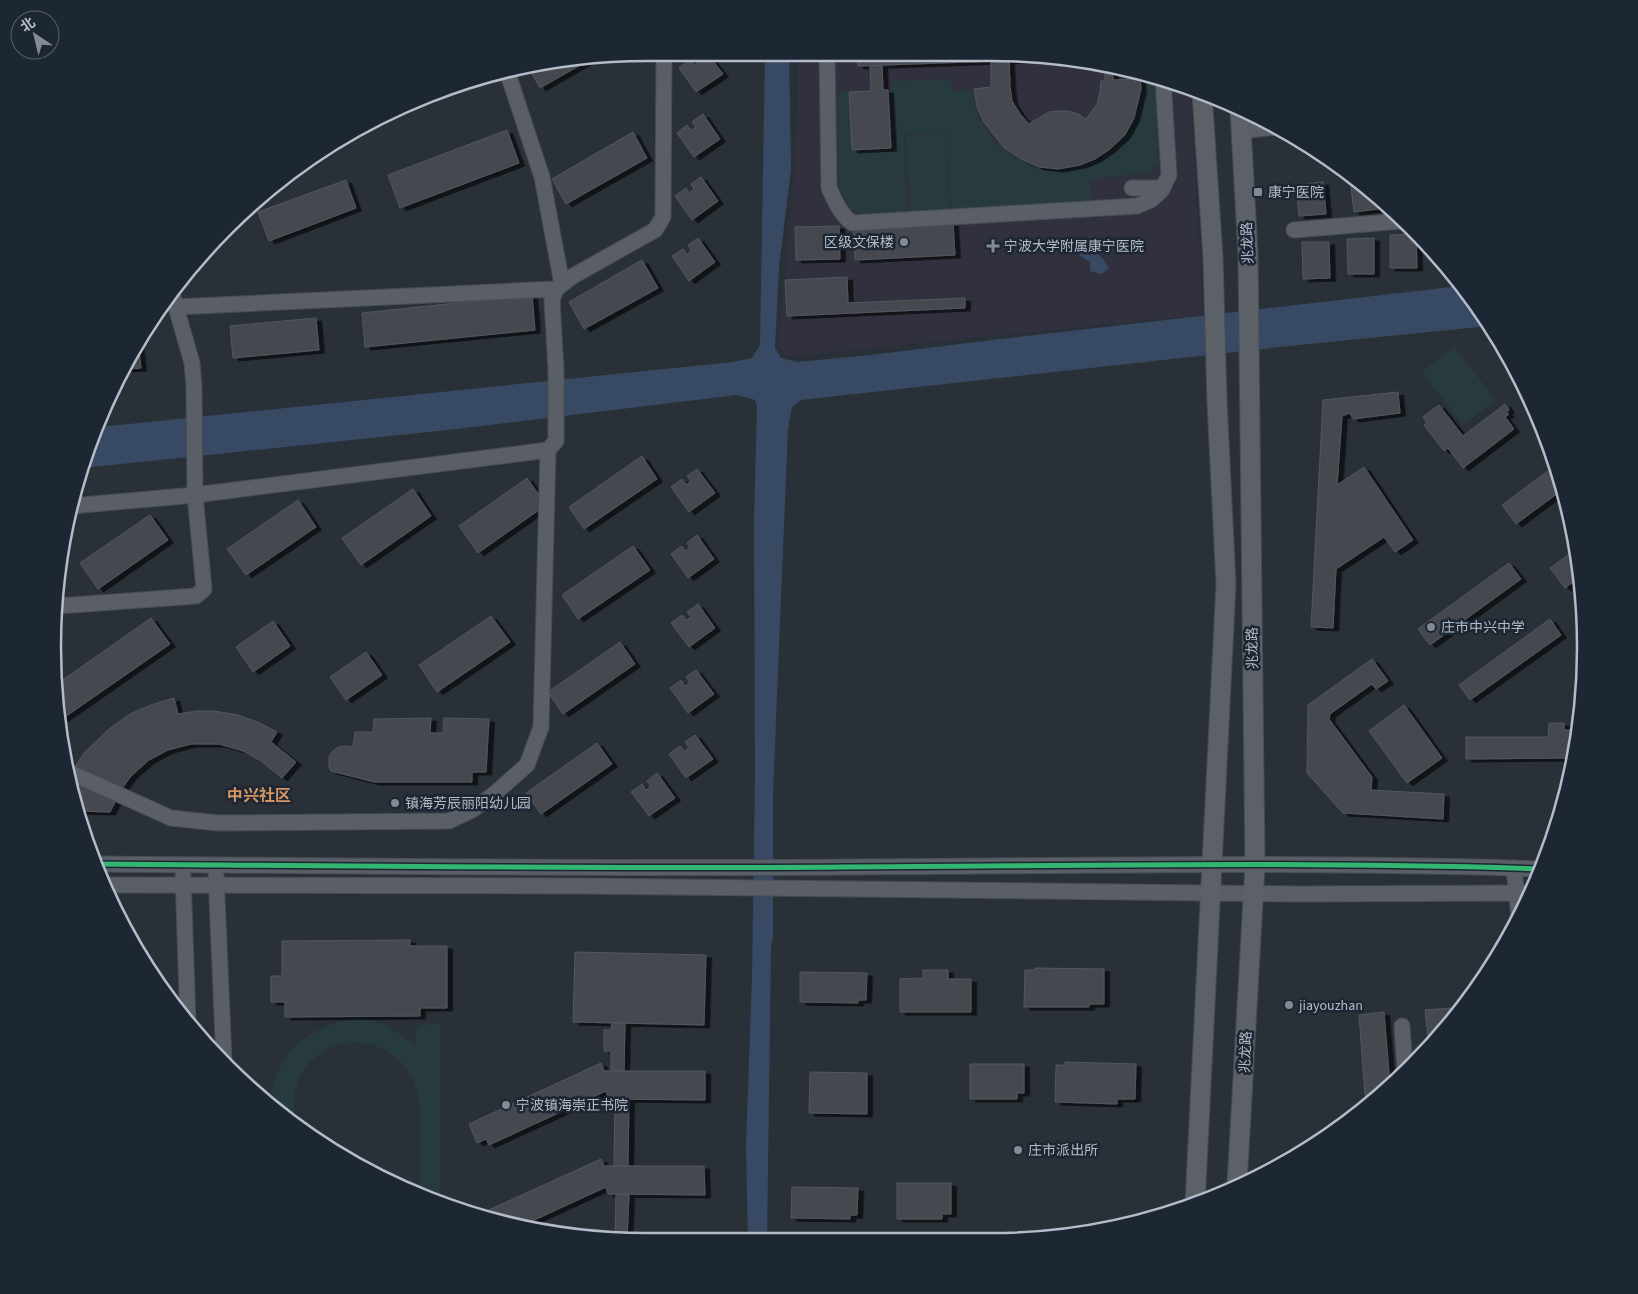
<svg xmlns="http://www.w3.org/2000/svg" width="1638" height="1294" viewBox="0 0 1638 1294" font-family="'Source Sans 3','Noto Sans SC',sans-serif">
<style>
.medical{fill:#31303e}
.green{fill:#273a3e}
.water{fill:#384963}
.building{fill:#444950;stroke:#52575f;filter:url(#shadow)}
.lines{fill:none;stroke-linecap:round;stroke-linejoin:round}
.minor-casing{stroke:#484c53;stroke-width:17}
.major-casing{stroke:#484c55;stroke-width:21}
.minor{stroke:#5a5e66;stroke-width:15}
.major{stroke:#5c6168;stroke-width:19}
.cycleway-casing{stroke:#1d2633;stroke-width:8}
.cycleway{stroke:#33b770;stroke-width:5}
.poi-dot{fill:#848b96;stroke:#1d2633;stroke-width:2}
.labels{text-anchor:middle;stroke-width:5;stroke-linejoin:round;paint-order:stroke}
.poi-label{font-size:14px;fill:#b4bcc9;stroke:#1d2633;text-anchor:start}
.street-label{font-size:14px;fill:#b4bcc9;stroke:#1d2633}
.quarter-label{font-size:16px;font-weight:bold;fill:#d59563;stroke:#1d2633}
.rim{fill:none;stroke:#b4bcc9;stroke-width:2.5}
</style>
<defs>
<filter id="shadow"><feDropShadow dx="5.5" dy="3" stdDeviation="0" flood-color="#0009"/></filter>
</defs>
<rect width="100%" height="100%" fill="#2a3038"/>
<polygon class="medical" points="798,53 1030,54 1182,84 1190,88 1203,315 792,356 783,352 778,344 794,176 798,107"/>
<g class="green">
<path d="M1149,78L1156,82L1158,163L1149,172L1090,180L1091,203L951,210L946,133L904,135L906,211L869,217L849,209L839,188V92L848,91L851,151L893,149L891,81L951,79L952,91L972,89C973,95 973,102 975,108C978,116 983,124 988,132C1018,177 1074,182 1115,147C1135,129 1144,106 1142,79Z"/>
<polygon points="945,134 949,209 910,211 906,136"/>
<polygon points="1454,347 1496,400 1463,425 1422,372"/>
<polygon points="1527,396 1538,421 1530,422"/>
<path d="M360,1018C384,1022 397,1031 415,1046L417,1025L440,1024V1202L420,1196C420,1178 420,1161 420,1143C420,1120 422,1097 411,1076C386,1032 328,1032 302,1073C293,1088 294,1106 294,1122L272,1102C272,1053 315,1022 360,1018Z"/>
</g>
<g class="water">
<polygon points="765,53 789,53 791,169 779,267 775,348 781,358 797,362 871,355 1000,339 1460,286 1489,326 1289,346 801,400 792,407 788,429 773,793 773,935 771,948 767,1241 748,1241 746,1147 752,976 755,775 754,521 757,406 755,400 737,395 448,430 83,468 100,427 733,362 752,358 760,345"/>
<polygon points="1089,237 1098,242 1096,253 1103,259 1109,268 1102,274 1090,271 1090,262 1079,255 1077,250 1082,241"/>
</g>
<g class="building">
<polygon points="700,53 707,53 723,74 696,92 679,68 690,60 694,65 698,62 695,57"/>
<polygon points="857,53 1030,54 1053,59 858,66"/>
<polygon points="589,60 540,88 529,68"/>
<polygon points="1009,60 1010,86 1012,101 1020,114 1029,124 1049,112 1059,111 1068,111 1078,114 1086,119 1097,104 1100,93 1101,81 1105,81 1105,69 1113,70 1113,80 1140,79 1141,89 1134,118 1125,135 1110,149 1095,159 1080,165 1058,169 1039,167 1023,160 1004,148 984,122 977,107 974,89 991,87 991,61"/>
<polygon points="882,65 883,90 888,90 891,148 852,150 849,92 871,91 870,66"/>
<polygon points="703,114 720,139 694,157 677,133 687,125 691,130 696,127 692,122"/>
<polygon points="507,130 519,163 400,208 388,175"/>
<polygon points="633,132 647,158 566,204 552,179"/>
<polygon points="701,177 718,201 692,220 675,196 686,188 689,193 694,189 691,184"/>
<polygon points="1356,178 1377,198 1378,209 1354,212 1350,179"/>
<polygon points="346,180 356,208 269,241 258,212"/>
<polygon points="1323,182 1326,214 1299,216 1296,185"/>
<polygon points="953,223 955,255 855,260 853,229"/>
<polygon points="839,226 840,259 796,260 795,227"/>
<polygon points="1416,234 1417,268 1390,268 1390,235"/>
<polygon points="698,238 715,262 689,281 672,256 683,249 687,254 691,250 688,245"/>
<polygon points="1374,238 1374,274 1348,274 1347,239"/>
<polygon points="1302,242 1329,242 1330,278 1303,279"/>
<polygon points="1436,253 1438,255 1446,266 1436,266"/>
<polygon points="642,260 658,288 584,329 569,302"/>
<polygon points="847,277 848,303 965,298 965,308 787,316 785,280"/>
<polygon points="532,295 535,330 365,347 362,313"/>
<polygon points="316,318 319,350 233,358 230,326"/>
<polygon points="138,342 141,368 124,369 132,350"/>
<polygon points="1398,392 1400,413 1353,419 1350,413 1342,416 1337,485 1364,467 1413,540 1395,552 1384,537 1336,569 1333,628 1311,627 1323,400"/>
<polygon points="1505,404 1509,410 1506,412 1509,414 1505,417 1514,429 1463,468 1448,448 1444,451 1424,425 1427,423 1423,417 1439,405 1463,436"/>
<polygon points="642,456 657,479 584,529 569,507"/>
<polygon points="1556,465 1562,490 1516,524 1502,505"/>
<polygon points="697,469 715,493 689,512 671,487 682,479 686,485 691,481 687,476"/>
<polygon points="527,478 546,505 478,553 459,526"/>
<polygon points="413,489 431,516 361,565 342,538"/>
<polygon points="298,500 316,527 246,575 227,549"/>
<polygon points="150,515 168,540 98,589 80,563"/>
<polygon points="697,535 714,559 688,578 671,554 682,546 685,551 690,548 687,543"/>
<polygon points="633,546 650,570 578,619 562,595"/>
<polygon points="1576,549 1581,576 1565,588 1550,568"/>
<polygon points="1509,563 1521,579 1430,645 1418,629"/>
<polygon points="698,604 715,628 689,647 671,623 682,615 686,620 691,617 687,612"/>
<polygon points="491,616 510,642 437,692 419,665"/>
<polygon points="151,618 170,644 62,719 57,684"/>
<polygon points="1550,619 1561,635 1470,700 1459,685"/>
<polygon points="273,621 290,646 253,672 236,647"/>
<polygon points="620,642 635,664 563,714 548,692"/>
<polygon points="366,652 382,675 346,700 330,677"/>
<polygon points="1372,659 1388,681 1376,689 1372,684 1330,714 1329,719 1372,777 1371,790 1444,794 1443,819 1343,813 1307,773 1308,705"/>
<polygon points="696,670 714,694 688,713 670,688 681,680 685,686 690,682 686,677"/>
<polygon points="174,698 178,714 197,711 214,711 238,715 260,723 277,732 271,742 296,762 282,778 261,761 243,751 219,744 191,744 168,750 149,760 131,776 121,790 110,812 77,811 73,801 69,776 84,753 109,729 130,714 151,705"/>
<polygon points="1404,705 1442,758 1407,783 1369,731"/>
<polygon points="431,718 430,733 443,733 444,718 489,719 486,772 472,772 472,782 374,782 331,771 329,767 329,757 332,752 338,747 345,746 353,747 355,732 373,732 374,719"/>
<polygon points="1549,723 1564,723 1564,730 1577,730 1572,758 1466,759 1466,737 1548,737"/>
<polygon points="695,735 713,759 686,778 669,754 680,746 684,751 689,748 685,742"/>
<polygon points="597,743 612,764 541,814 526,793"/>
<polygon points="657,773 675,798 649,816 631,792 642,784 646,790 651,786 647,781"/>
<polygon points="410,940 410,946 447,946 447,1008 420,1008 420,1016 285,1017 285,1002 271,1002 271,976 282,976 282,941"/>
<polygon points="575,952 706,955 704,1025 573,1022"/>
<polygon points="1035,968 1104,969 1104,1004 1089,1004 1089,1007 1024,1007 1025,970 1035,970"/>
<polygon points="923,970 948,970 948,979 971,979 971,1012 900,1012 900,979 923,978"/>
<polygon points="800,972 867,973 866,1000 858,1000 858,1003 800,1002"/>
<polygon points="1451,1008 1452,1021 1429,1045 1425,1010"/>
<polygon points="1384,1012 1390,1086 1383,1094 1365,1095 1359,1015"/>
<polygon points="612,1023 625,1023 624,1071 611,1070 611,1051 604,1051 604,1030 611,1030"/>
<polygon points="1065,1062 1136,1064 1135,1099 1117,1099 1117,1104 1055,1102 1056,1065 1065,1065"/>
<polygon points="601,1063 604,1071 705,1071 705,1100 608,1099 606,1091 489,1145 486,1139 477,1143 469,1124"/>
<polygon points="970,1064 1024,1064 1024,1093 1017,1093 1017,1099 970,1099"/>
<polygon points="810,1072 867,1073 867,1114 809,1113"/>
<polygon points="615,1099 629,1099 628,1166 614,1166"/>
<polygon points="601,1159 604,1166 704,1166 705,1195 608,1194 606,1187 519,1227 480,1214"/>
<polygon points="897,1183 951,1183 951,1214 942,1214 942,1219 897,1219"/>
<polygon points="792,1187 858,1188 857,1215 850,1215 850,1219 791,1218"/>
<polygon points="616,1194 629,1195 627,1240 615,1238"/>
</g>
<g class="lines">
<g class="minor-casing">
<g id="minor">
<path d="M827,53L829,188C835,201 840,214 852,223L1137,206L1151,200L1161,191L1169,175L1163,80"/>
<polyline points="507,71 542,177 562,284"/>
<polyline points="1241,131 1277,127"/>
<polyline points="1132,188 1163,188"/>
<polyline points="1294,230 1401,221"/>
<polyline points="176,307 556,289"/>
<polyline points="71,506 195,495 548,450 556,441 556,370 552,300 556,289 573,276 655,230 663,217 664,53"/>
<polyline points="58,606 196,596 204,589 195,495 194,387 192,363 173,297"/>
<polyline points="69,772 171,818 218,823 449,821 472,810 493,795 527,765 541,727 548,450"/>
<path d="M99,864C347,866 596,869 845,867C1076,866 1308,861 1540,869"/>
<polyline points="1514,868 1519,918"/>
<polyline points="216,875 224,1060"/>
<polyline points="183,876 188,1023"/>
<polyline points="108,885 579,886 1303,894 1531,893"/>
<polyline points="1402,1026 1405,1070"/>
</g>
</g>
<g class="major-casing">
<g id="major">
<polyline points="1237,1185 1255,865 1248,254 1240,110"/>
<polyline points="1195,1204 1226,584 1217,402 1213,257 1202,93"/>
</g>
</g>
<use href="#minor" class="minor"/>
<use href="#major" class="major"/>
<g class="cycleway-casing">
<path id="cycleway" d="M99,864C347,866 596,869 845,867C1076,866 1308,861 1540,869"/>
</g>
<use href="#cycleway" class="cycleway"/>
</g>
<g class="poi-dot">
<rect x="1253" y="187" width="10" height="10" rx="2.5"/>
<circle cx="904" cy="242" r="5"/>
<path d="M990.5 238.5h5v5h5v5h-5v5h-5v-5h-5v-5h5z"/>
<circle cx="1431" cy="627" r="5"/>
<circle cx="395" cy="803" r="5"/>
<circle cx="1289" cy="1005" r="5"/>
<circle cx="506" cy="1105" r="5"/>
<circle cx="1018" cy="1150" r="5"/>
</g>
<g class="labels">
<g class="poi-label">
<text x="1268" y="197">康宁医院</text>
<text x="894" y="247" text-anchor="end">区级文保楼</text>
<text x="1004" y="251">宁波大学附属康宁医院</text>
<text x="1441" y="632">庄市中兴中学</text>
<text x="405" y="808">镇海芳辰丽阳幼儿园</text>
<text x="1299" y="1010">jiayouzhan</text>
<text x="516" y="1110">宁波镇海崇正书院</text>
<text x="1028" y="1155">庄市派出所</text>
</g>
<g class="street-label">
<text transform="translate(1247 243) rotate(-92)" y="5">兆龙路</text>
<text transform="translate(1252 648) rotate(-91)" y="5">兆龙路</text>
<text transform="translate(1245 1052) rotate(-87)" y="5">兆龙路</text>
</g>
<g class="quarter-label">
<text x="259" y="801">中兴社区</text>
</g>
</g>
<path d="M0 0H1638V1294H0ZM647 61H991A586 586 0 0 1 1577 647V647A586 586 0 0 1 991 1233H647A586 586 0 0 1 61 647V647A586 586 0 0 1 647 61Z" fill="#1d2633" fill-rule="evenodd"/>
<path class="rim" d="M647 61H991A586 586 0 0 1 1577 647V647A586 586 0 0 1 991 1233H647A586 586 0 0 1 61 647V647A586 586 0 0 1 647 61Z"/>
<g transform="translate(35 35) rotate(325)"><circle r="24" fill="#1d2633" stroke="#59626f"/>
<path d="M0-4L9 19L0 12L-9 19Z" fill="#848b96"/>
<text y="-8" font-size="14" font-weight="bold" text-anchor="middle" fill="#b4bcc9">北</text>
</g>
</svg>
